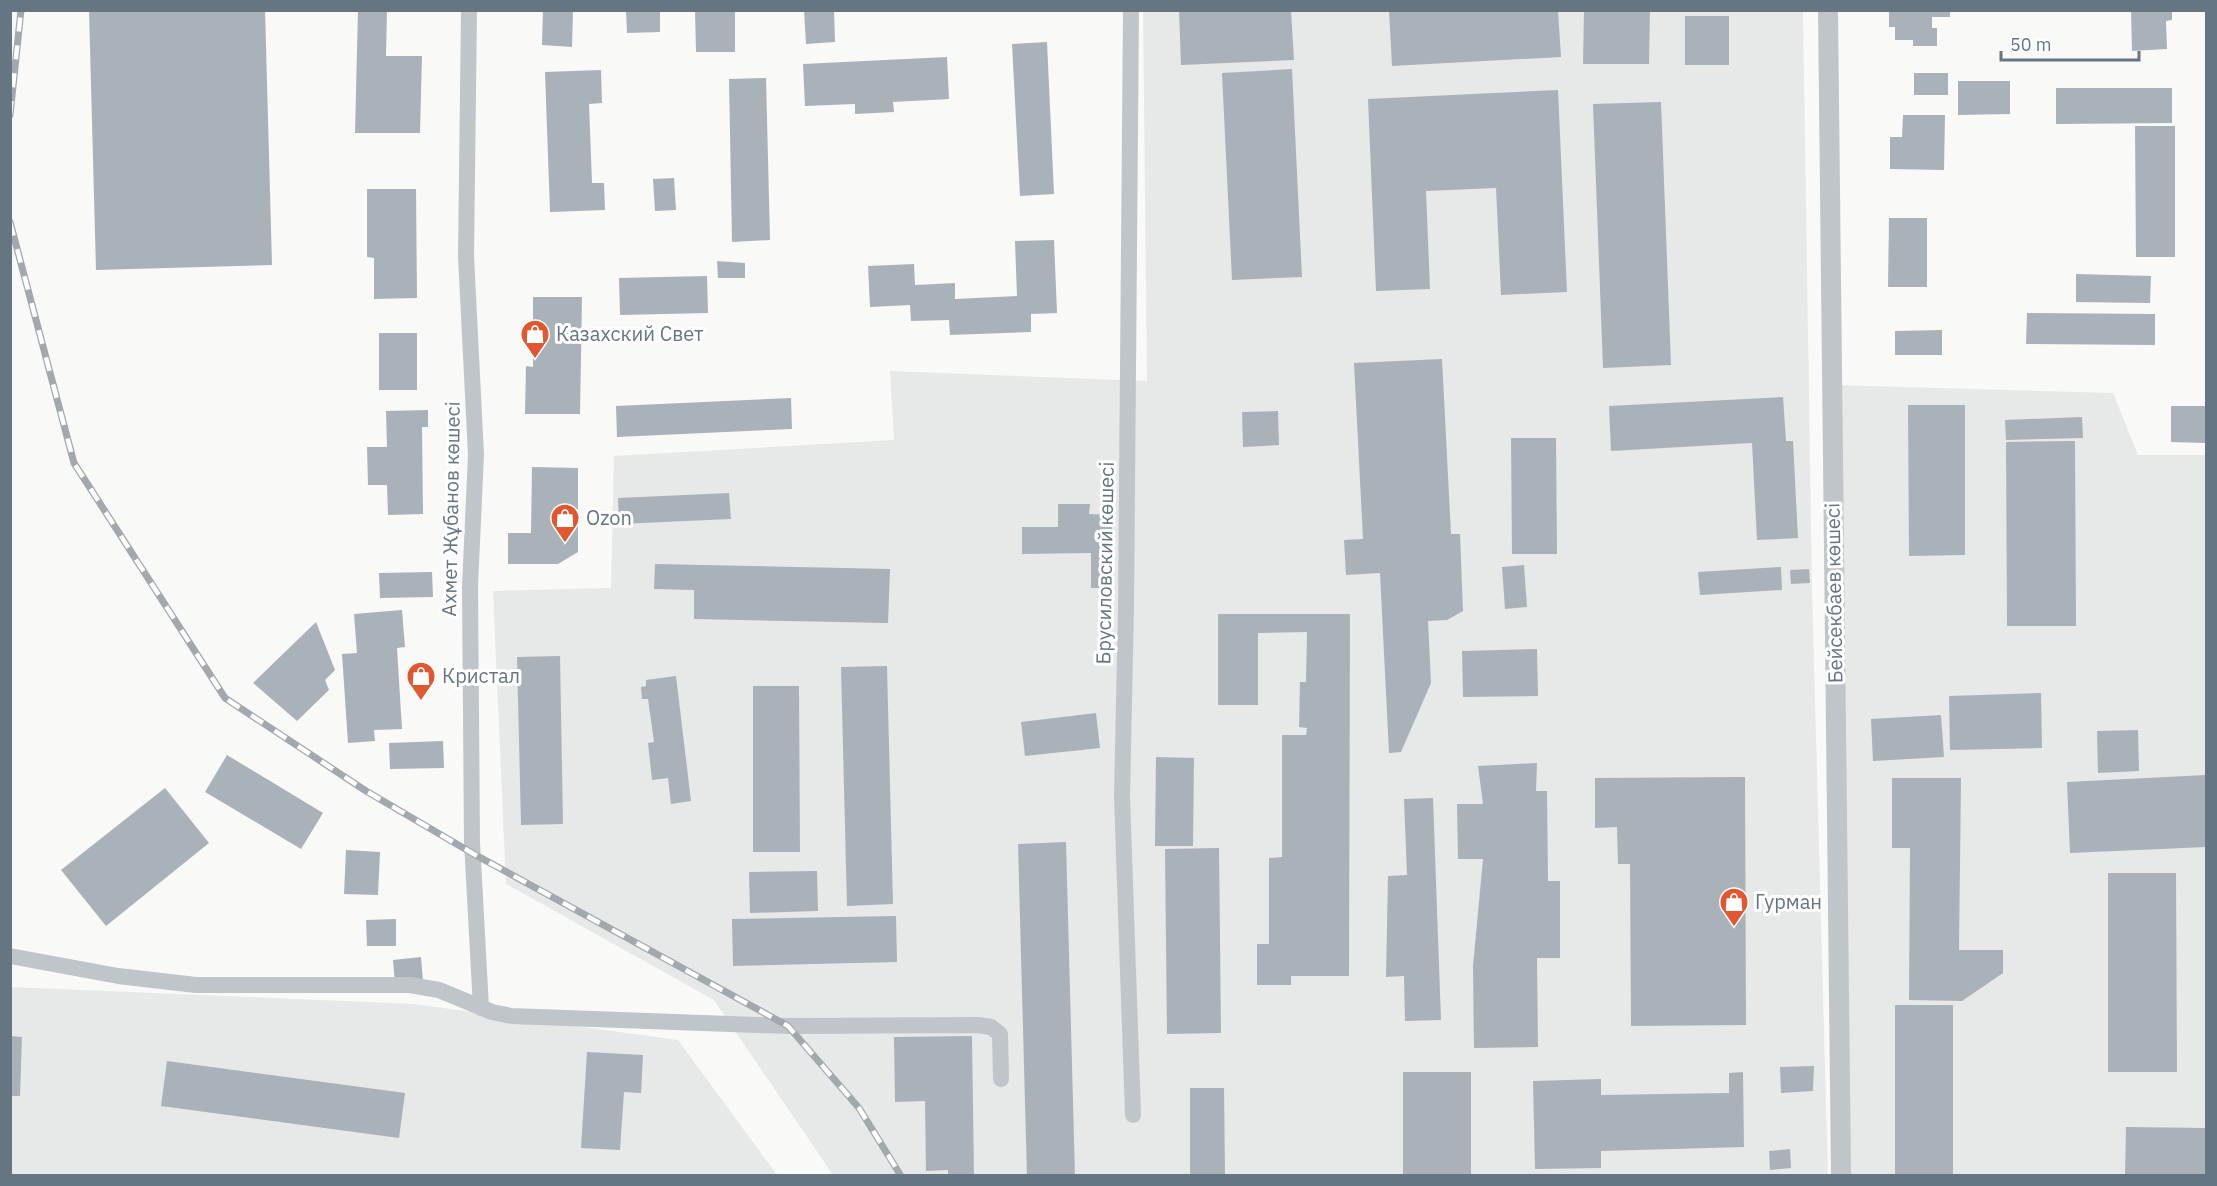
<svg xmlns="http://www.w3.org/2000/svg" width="2217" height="1186" viewBox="0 0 2217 1186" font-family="'IBM Plex Sans',sans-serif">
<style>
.built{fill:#e7e8e8}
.building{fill:#a9b2b8}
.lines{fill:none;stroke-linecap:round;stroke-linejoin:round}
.minor{stroke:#c0c5c9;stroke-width:16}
.tertiary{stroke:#c0c5c9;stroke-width:20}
.rail-casing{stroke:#a2a9ae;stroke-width:7}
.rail{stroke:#fff;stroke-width:4.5;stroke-dasharray:14;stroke-linecap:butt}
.labels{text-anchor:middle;stroke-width:6;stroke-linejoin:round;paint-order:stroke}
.poi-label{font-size:20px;fill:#657581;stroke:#fff;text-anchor:start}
.street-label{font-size:20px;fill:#657581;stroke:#fff}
</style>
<rect width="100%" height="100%" fill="#f9f9f7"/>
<g class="built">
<polygon points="1143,11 1803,11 1812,591 1828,1175 833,1175 714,1000 506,884 493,591 611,588 614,456 894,440 890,371 1147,381"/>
<polygon points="1835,385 2113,393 2138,455 2206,455 2206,1175 1845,1175"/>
<polygon points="11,987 414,1004 678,1040 777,1175 11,1176"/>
</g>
<g class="building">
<polygon points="89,10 265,10 272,265 96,270"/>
<polygon points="358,10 387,10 386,56 422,56 420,133 355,133"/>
<polygon points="543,10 573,10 572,47 542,45"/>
<polygon points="626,10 660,10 660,32 627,33"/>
<polygon points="695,10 735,10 735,52 696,52"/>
<polygon points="804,10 834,10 835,42 806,44"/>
<polygon points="1179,10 1291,10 1294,60 1181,65"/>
<polygon points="1389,10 1558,10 1561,57 1392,66"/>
<polygon points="1584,10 1650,10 1649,64 1583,64"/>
<polygon points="1889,10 1950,10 1950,17 1932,17 1932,28 1937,28 1937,46 1913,46 1913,40 1895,40 1895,27 1889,27"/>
<polygon points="2131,10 2172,10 2172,20 2166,21 2167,49 2132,51"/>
<rect x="1685" y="16" width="44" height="49"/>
<polygon points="1047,42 1054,194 1020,196 1012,44"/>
<polygon points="947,57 949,99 893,102 894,112 855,114 855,104 805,106 803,64"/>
<polygon points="1292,69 1302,277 1232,280 1222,73"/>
<polygon points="601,70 602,103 589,104 592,183 604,183 605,210 550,212 545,72"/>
<rect x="1914" y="73" width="34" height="22"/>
<polygon points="766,78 770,240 732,242 729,79"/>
<polygon points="1958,81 2010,81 2010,114 1958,115"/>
<polygon points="2056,88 2172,88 2172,123 2056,124"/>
<polygon points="1558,90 1567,292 1501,295 1496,188 1426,191 1430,289 1376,291 1368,99"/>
<polygon points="1661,102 1671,365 1603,368 1593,104"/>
<polygon points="1903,115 1945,115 1944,170 1890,169 1890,137 1902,137"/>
<polygon points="2135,126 2175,126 2175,257 2136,257"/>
<polygon points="674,178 676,210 655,211 653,179"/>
<polygon points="367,189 416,189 417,298 374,299 374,258 367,257"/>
<polygon points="1889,218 1927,218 1927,287 1888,287"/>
<polygon points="1054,240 1057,313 1031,314 1031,332 950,335 949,320 911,321 910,305 870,307 868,266 914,264 915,285 955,283 955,299 1017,296 1015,241"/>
<polygon points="717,261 745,263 745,278 718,278"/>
<polygon points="2076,274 2151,276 2150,303 2076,302"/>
<polygon points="707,276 708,313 620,315 619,278"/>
<polygon points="533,297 582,297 580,414 525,414 526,366 533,367"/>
<polygon points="2027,313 2155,314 2155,345 2026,344"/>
<polygon points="1942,330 1942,355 1895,355 1895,331"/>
<rect x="379" y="333" width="38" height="57"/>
<polygon points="1442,359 1451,534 1460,534 1463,611 1447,620 1428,621 1431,683 1401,752 1389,753 1380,573 1346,575 1344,540 1363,539 1354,363"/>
<polygon points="1783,397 1786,441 1793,441 1798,538 1757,540 1752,443 1611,451 1609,406"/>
<polygon points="791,398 792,429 617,437 616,406"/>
<polygon points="1908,405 1965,405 1965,555 1909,556"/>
<polygon points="2171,406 2206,406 2206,443 2171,442"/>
<polygon points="428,410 428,427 422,427 423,514 388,515 387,485 368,485 367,447 387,447 386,411"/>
<polygon points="1278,411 1279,445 1243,447 1242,412"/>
<polygon points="2082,417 2083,438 2006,440 2005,420"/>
<polygon points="1511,438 1556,438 1557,554 1512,554"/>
<polygon points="2075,441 2076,626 2007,626 2006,442"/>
<polygon points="532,467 578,468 578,552 558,564 508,564 508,533 531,533"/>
<polygon points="729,493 731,519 619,524 618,498"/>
<polygon points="1058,504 1090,504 1089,514 1112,515 1112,588 1091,588 1091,553 1022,554 1022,527 1058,527"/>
<polygon points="655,564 890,569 888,623 694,619 694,590 654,589"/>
<polygon points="1524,565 1527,607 1505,609 1502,567"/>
<polygon points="1781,567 1782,590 1700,595 1698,572"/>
<polygon points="1809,569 1810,583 1791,584 1790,570"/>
<polygon points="432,572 433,597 380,598 379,573"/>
<polygon points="402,610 405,647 397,648 402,729 374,730 375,741 348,743 342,654 357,653 354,614"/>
<polygon points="1218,614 1350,614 1349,976 1291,976 1291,985 1257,985 1257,944 1269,944 1269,858 1282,857 1282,735 1306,735 1307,728 1299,727 1300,682 1306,682 1307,632 1258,633 1258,705 1218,705"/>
<polygon points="316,622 335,670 325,680 329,690 297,721 253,683"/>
<polygon points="1537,649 1538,696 1463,697 1462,651"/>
<polygon points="560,656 563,824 521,825 517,657"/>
<polygon points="887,666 893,904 847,906 841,667"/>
<polygon points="676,676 691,801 671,804 668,778 652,780 648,743 654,742 648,699 642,699 641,687 646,686 646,680"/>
<polygon points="753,686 799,686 800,852 753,852"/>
<polygon points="2041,693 2042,748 1950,750 1949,696"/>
<polygon points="1096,713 1100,748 1025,756 1021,722"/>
<polygon points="1941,715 1944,757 1873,761 1871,719"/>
<polygon points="2138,730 2139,771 2098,773 2097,731"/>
<polygon points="443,741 444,768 390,769 389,743"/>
<polygon points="227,755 323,813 301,849 205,792"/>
<polygon points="1156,757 1194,758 1193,846 1155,846"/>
<polygon points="1537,763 1536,791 1547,791 1548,881 1560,881 1560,958 1537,958 1538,1047 1474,1048 1473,966 1483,859 1458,859 1457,804 1483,804 1478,766"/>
<polygon points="2206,775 2206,847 2070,853 2067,782"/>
<polygon points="1745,777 1746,1025 1631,1026 1630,864 1618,864 1617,827 1595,828 1595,778"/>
<polygon points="1892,778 1961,778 1959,950 2003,950 2003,973 1962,1001 1909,1000 1910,848 1892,848"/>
<polygon points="165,788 209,843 106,926 61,870"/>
<polygon points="1433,798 1441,1020 1405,1021 1404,976 1386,977 1388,876 1407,875 1404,799"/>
<polygon points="1066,842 1075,1176 1027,1176 1018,844"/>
<polygon points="1219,848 1221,1033 1167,1034 1165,849"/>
<polygon points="346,850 380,852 378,895 344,894"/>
<polygon points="817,871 818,911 750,913 749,872"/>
<polygon points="2108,873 2176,873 2177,1072 2108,1072"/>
<polygon points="896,916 897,962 733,966 732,919"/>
<polygon points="396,919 396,946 367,946 366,920"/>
<polygon points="421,957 423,981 395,984 393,960"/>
<rect x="1895" y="1005" width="58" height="171"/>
<polygon points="10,1036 22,1037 20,1096 10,1096"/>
<polygon points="972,1036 974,1176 948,1176 948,1170 926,1171 925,1101 895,1102 894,1037"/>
<polygon points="587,1052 643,1055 641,1093 624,1092 620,1150 581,1148"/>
<polygon points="167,1061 405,1093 399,1138 161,1106"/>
<polygon points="1814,1066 1813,1091 1781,1093 1780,1067"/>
<rect x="1403" y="1072" width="68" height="104"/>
<polygon points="1743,1072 1744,1147 1601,1151 1601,1168 1535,1169 1533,1081 1601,1079 1601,1095 1729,1093 1729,1073"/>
<polygon points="1190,1088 1224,1088 1225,1176 1190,1176"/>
<polygon points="2126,1127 2206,1128 2206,1176 2125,1176"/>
<polygon points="1790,1149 1791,1168 1770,1170 1769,1151"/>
</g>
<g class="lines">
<g class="minor">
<polyline points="469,10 466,256 476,455 470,586 472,842 481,1008"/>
<polyline points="1131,10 1126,607 1122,797 1133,1115"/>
<polyline points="10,956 118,976 196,985 410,985 439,990 492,1012 511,1016 788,1026 978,1025 991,1027 1000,1034 1001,1079"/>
</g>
<polyline class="tertiary" points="1828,10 1841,1176"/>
<g class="rail-casing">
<g id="rail">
<polyline points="10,115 21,10"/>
<polyline points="10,222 74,463 225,698 366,791 472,853 788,1026 859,1108 901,1176"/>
</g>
</g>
<use href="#rail" class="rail"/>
</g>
<defs>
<g id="shop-pin" transform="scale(1.5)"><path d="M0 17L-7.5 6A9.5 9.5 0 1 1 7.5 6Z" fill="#e1572f" stroke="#fff"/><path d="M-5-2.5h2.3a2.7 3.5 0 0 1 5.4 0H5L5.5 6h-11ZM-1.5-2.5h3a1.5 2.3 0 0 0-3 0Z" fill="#fff"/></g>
</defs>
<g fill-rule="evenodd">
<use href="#shop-pin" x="535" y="334"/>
<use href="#shop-pin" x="565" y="518"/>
<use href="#shop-pin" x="421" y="676"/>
<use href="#shop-pin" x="1734" y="902"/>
</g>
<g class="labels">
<g class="poi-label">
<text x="556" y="341">Казахский Свет</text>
<text x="586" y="525">Ozon</text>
<text x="442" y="683">Кристал</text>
<text x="1755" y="909">Гурман</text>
</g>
<g class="street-label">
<text transform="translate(451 509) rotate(-89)" y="7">Ахмет Жұбанов көшесі</text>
<text transform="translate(1105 563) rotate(-89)" y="7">Брусиловский көшесі</text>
<text transform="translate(1834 593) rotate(-91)" y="7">Бейсекбаев көшесі</text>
</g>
</g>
<rect width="2217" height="1186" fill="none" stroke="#657581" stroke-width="24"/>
<path d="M2001 51v9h138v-9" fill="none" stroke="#657581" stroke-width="3"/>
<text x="2010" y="51" font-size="18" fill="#657581" stroke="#ffffff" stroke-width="4.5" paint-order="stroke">50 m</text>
</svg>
